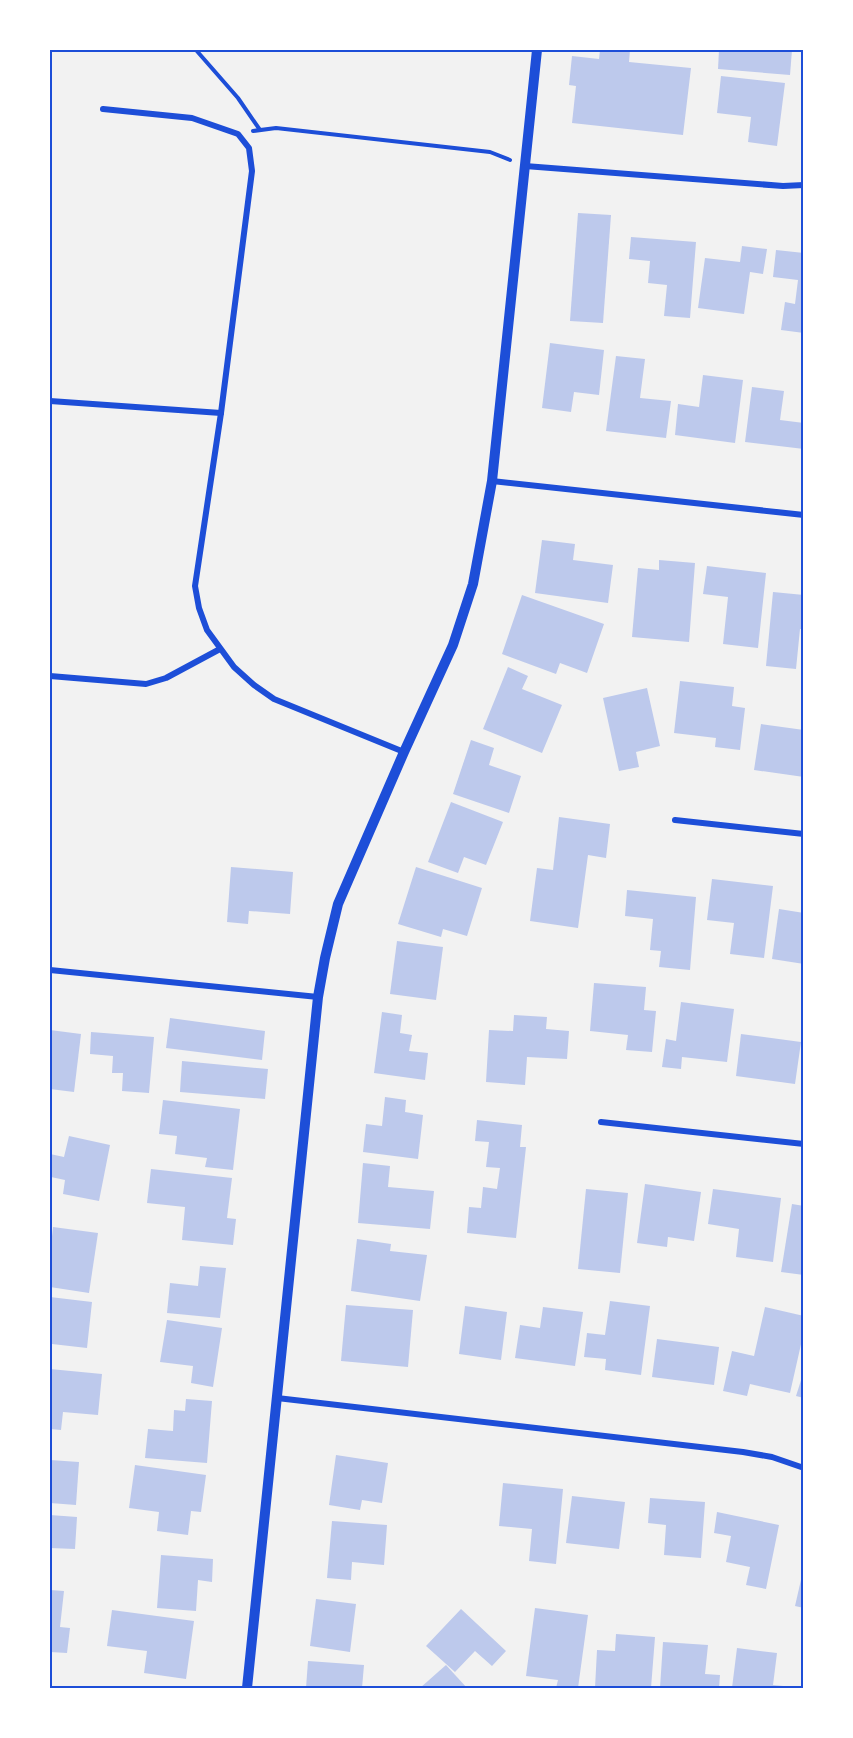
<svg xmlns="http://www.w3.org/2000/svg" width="853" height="1738" viewBox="0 0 853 1738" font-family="'Fira Sans Condensed',sans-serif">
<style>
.building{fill:#bdc9ec}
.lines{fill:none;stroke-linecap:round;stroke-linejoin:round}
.path{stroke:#1d4ed8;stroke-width:4}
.minor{stroke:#1d4ed8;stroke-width:6}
.tertiary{stroke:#1d4ed8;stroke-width:10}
.neatline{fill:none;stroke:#1d4ed8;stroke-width:2}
</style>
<rect width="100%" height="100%" fill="#f2f2f2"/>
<g class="building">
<polygon points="600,50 630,50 629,62 691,68 683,135 572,123 576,86 569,85 572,56 599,59"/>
<polygon points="719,50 792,50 790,75 718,69"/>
<polygon points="721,76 785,83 777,146 748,142 751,117 717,113"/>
<polygon points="578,213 611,215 603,323 570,321"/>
<polygon points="631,237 696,242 690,318 664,316 667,285 648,283 650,261 629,259"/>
<polygon points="742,246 767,249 763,274 750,272 744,314 698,308 705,258 740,262"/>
<polygon points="776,250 804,253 804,333 781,330 785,302 795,304 798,280 773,277"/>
<polygon points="550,343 604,350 599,395 574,392 571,412 542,408"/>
<polygon points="616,356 645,359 640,398 671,401 666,438 606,431"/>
<polygon points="703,375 743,380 735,443 675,435 678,404 699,407"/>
<polygon points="752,387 784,391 780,420 804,423 804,449 745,442"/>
<polygon points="542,540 575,544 573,560 613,565 608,603 535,593"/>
<polygon points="659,560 695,563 689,642 632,637 638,568 659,570"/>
<polygon points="707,566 766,573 758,648 723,644 728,597 703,594"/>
<polygon points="773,592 804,595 804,629 800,629 796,669 766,666"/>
<polygon points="522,595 604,624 587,673 560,663 556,674 502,654"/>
<polygon points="508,667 528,676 522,689 562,705 542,753 483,729"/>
<polygon points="680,681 734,687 732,706 745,708 740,750 715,747 716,738 674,733"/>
<polygon points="647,688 660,746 636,752 639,767 619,771 603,698"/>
<polygon points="761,724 804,730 804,777 754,770"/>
<polygon points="471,740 494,748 489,765 521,776 509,813 453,794"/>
<polygon points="451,802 503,822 486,865 464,857 458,873 428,862"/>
<polygon points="559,817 610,824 606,858 588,855 578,928 530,921 537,868 553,870"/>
<polygon points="231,867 293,872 290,914 249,911 248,924 227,922"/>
<polygon points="416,867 482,888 467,936 443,929 441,937 398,924"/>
<polygon points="712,879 773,886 764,958 730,954 734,923 707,920"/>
<polygon points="627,890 696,897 690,970 659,967 661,951 650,950 653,919 625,916"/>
<polygon points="779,909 804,913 804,964 772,959"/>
<polygon points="397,941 443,947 436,1000 390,994"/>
<polygon points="594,983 646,987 644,1010 656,1011 652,1052 626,1050 628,1035 590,1031"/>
<polygon points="681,1002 734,1009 727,1062 682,1057 681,1069 662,1067 666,1039 676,1041"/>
<polygon points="382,1012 402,1015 400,1033 412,1035 409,1051 428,1053 425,1080 374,1073"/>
<polygon points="514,1015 547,1017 546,1029 569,1031 567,1059 527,1057 525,1085 486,1082 489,1030 513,1031"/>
<polygon points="170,1018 265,1031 262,1060 166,1048"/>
<polygon points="50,1030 81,1034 74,1092 50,1089"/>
<polygon points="91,1032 154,1037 149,1093 122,1091 123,1073 112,1073 113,1056 90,1054"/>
<polygon points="741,1034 801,1042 795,1084 736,1076"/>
<polygon points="182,1061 268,1069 265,1099 180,1092"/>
<polygon points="385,1097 406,1100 405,1112 423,1115 418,1159 363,1152 366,1124 382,1126"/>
<polygon points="163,1100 240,1109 233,1170 205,1167 207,1158 175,1154 177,1136 159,1134"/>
<polygon points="477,1120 522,1125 520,1147 526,1147 516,1238 467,1233 469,1207 481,1208 483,1187 497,1189 500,1168 486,1167 489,1142 475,1141"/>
<polygon points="69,1136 110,1145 99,1201 63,1194 65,1180 51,1177 50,1182 50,1154 64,1157"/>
<polygon points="363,1163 390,1166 388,1187 434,1191 430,1229 358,1223"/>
<polygon points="151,1169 232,1178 227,1218 236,1219 233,1245 182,1240 185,1207 147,1203"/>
<polygon points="645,1184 701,1192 694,1241 668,1237 667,1247 637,1243"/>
<polygon points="586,1189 628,1193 620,1273 578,1269"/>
<polygon points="713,1189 781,1198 773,1262 736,1257 739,1229 708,1224"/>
<polygon points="792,1204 804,1206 804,1275 781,1272"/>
<polygon points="53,1227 98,1233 89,1293 50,1287 50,1255"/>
<polygon points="357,1239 391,1244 390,1251 427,1255 420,1301 351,1291"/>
<polygon points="200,1266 226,1268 220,1318 167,1313 170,1283 198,1286"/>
<polygon points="50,1297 92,1302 87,1348 52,1344 51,1354 50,1354"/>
<polygon points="610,1301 650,1306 641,1375 605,1370 606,1359 584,1357 587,1333 605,1335"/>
<polygon points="346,1305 413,1310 408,1367 341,1361"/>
<polygon points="465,1306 507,1312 501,1360 459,1354"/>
<polygon points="543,1307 583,1312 575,1366 515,1358 520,1325 540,1328"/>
<polygon points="765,1307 804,1316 804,1331 790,1393 750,1384 747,1396 723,1391 732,1351 754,1356"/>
<polygon points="167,1320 222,1328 213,1387 191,1383 193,1366 160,1362"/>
<polygon points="657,1339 719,1347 714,1385 652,1377"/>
<polygon points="50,1369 102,1374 98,1415 63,1412 61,1430 50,1429"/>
<polygon points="803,1374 804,1374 804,1398 796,1396"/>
<polygon points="186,1399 212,1401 207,1463 145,1458 148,1429 173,1431 174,1410 185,1411"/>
<polygon points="336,1455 388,1463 382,1503 362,1500 360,1510 329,1505"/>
<polygon points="50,1460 79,1462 76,1505 50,1503"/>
<polygon points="135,1465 206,1475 201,1512 191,1511 188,1535 157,1531 159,1512 129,1508"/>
<polygon points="503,1483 563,1489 556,1564 529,1561 532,1529 499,1526"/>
<polygon points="572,1496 625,1502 619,1549 566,1543"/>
<polygon points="650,1498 705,1502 701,1558 664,1555 666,1525 648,1523"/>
<polygon points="717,1512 779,1525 766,1589 746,1585 750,1567 726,1562 731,1536 714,1533"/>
<polygon points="50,1515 77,1517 75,1549 50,1548"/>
<polygon points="332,1521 387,1525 384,1565 352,1562 351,1580 327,1578"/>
<polygon points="161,1555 213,1559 212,1582 198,1580 196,1611 157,1608"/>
<polygon points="803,1571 804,1571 804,1608 795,1606"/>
<polygon points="50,1590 64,1591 60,1627 70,1628 67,1653 50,1652"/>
<polygon points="316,1599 356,1604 350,1652 310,1646"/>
<polygon points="535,1608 588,1615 578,1688 556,1688 558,1680 526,1676"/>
<polygon points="461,1609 506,1651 492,1666 475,1651 455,1672 426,1646"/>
<polygon points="112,1610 194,1621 186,1679 144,1673 147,1651 107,1646"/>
<polygon points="616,1634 655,1637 651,1688 595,1688 597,1650 615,1651"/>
<polygon points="663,1642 708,1645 705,1674 720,1675 719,1688 660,1688"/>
<polygon points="737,1648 777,1653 773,1685 794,1687 794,1688 732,1688"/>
<polygon points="308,1661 364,1665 362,1688 306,1688"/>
<polygon points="446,1665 467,1688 420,1688"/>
</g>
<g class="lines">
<g class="path">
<polyline points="196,50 238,98 260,130"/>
<polyline points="253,131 276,128 490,152 510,160"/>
</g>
<g class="minor">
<polyline points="103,109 192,118 238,134 249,148 252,171 221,413 195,586 199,608 207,630 234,667 254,685 274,699 404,752"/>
<polyline points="525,166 783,186 804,185"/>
<polyline points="50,401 221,413"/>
<polyline points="492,481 804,515"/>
<polyline points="50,676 146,684 166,678 220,649"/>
<polyline points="675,820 804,834"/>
<polyline points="50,970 318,997"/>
<polyline points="601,1122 804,1144"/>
<polyline points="277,1398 743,1452 772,1457 804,1468"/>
</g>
<polyline class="tertiary" points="247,1688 318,997 325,958 338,904 404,752 453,645 473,584 492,481 537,50"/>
</g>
<rect width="853" height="1738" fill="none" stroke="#ffffff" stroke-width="102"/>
<rect x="51" y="51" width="751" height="1636" class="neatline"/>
</svg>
